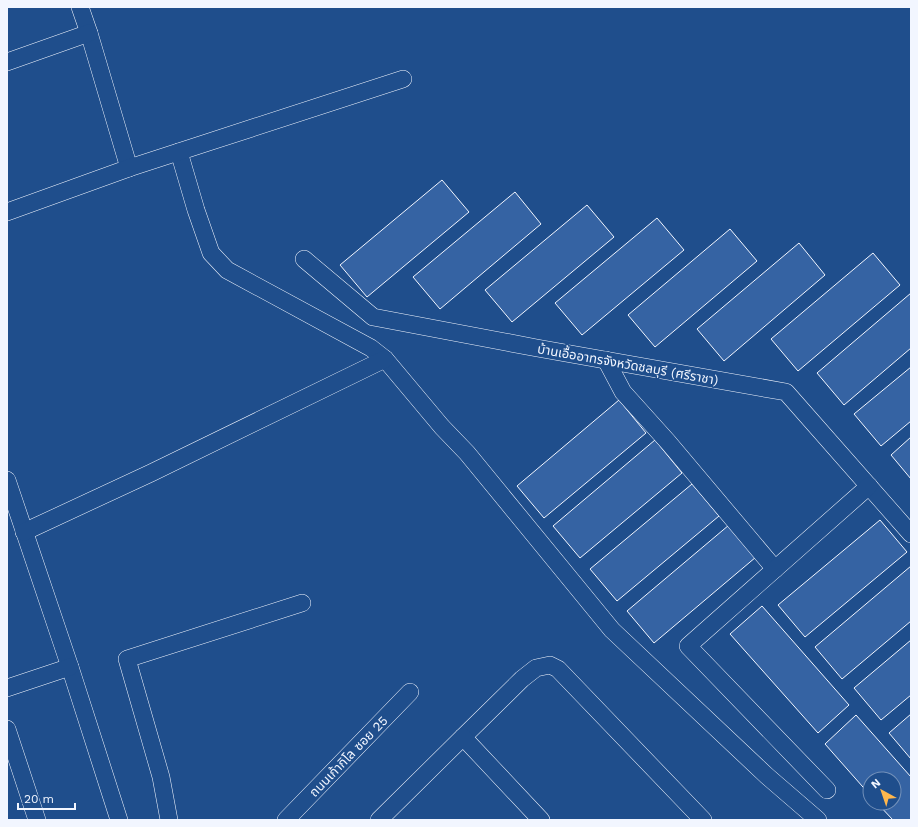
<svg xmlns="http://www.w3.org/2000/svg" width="918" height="827" viewBox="0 0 918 827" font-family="'Work Sans','Noto Sans Thai',sans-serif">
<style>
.building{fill:#3563a3;stroke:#f2f6ff}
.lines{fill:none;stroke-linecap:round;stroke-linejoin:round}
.street-casing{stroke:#f2f6ff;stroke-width:18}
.street{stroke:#1f4e8c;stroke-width:17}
.labels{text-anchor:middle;stroke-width:3;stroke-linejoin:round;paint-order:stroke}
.street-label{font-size:13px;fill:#f2f6ff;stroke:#1f4e8c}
</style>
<rect width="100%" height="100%" fill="#1f4e8c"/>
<g class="building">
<polygon points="442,180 469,212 367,297 340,265"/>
<polygon points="515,192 541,224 440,309 413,277"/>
<polygon points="587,205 614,237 512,322 485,290"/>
<polygon points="657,218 684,250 582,335 555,303"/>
<polygon points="730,229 757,261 655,347 628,315"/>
<polygon points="799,243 825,275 724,361 697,329"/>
<polygon points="873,253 900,285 798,371 771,339"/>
<polygon points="911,293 911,348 844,405 817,373"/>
<polygon points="911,367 911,421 881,446 854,414"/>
<polygon points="619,400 646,433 544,518 517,486"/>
<polygon points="911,437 911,479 891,455"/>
<polygon points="655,440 682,473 580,558 553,526"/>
<polygon points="692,484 719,516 617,601 590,569"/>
<polygon points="880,520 907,552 805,637 778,605"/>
<polygon points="729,525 756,557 654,643 627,611"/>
<polygon points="911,566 911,621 842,679 815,647"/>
<polygon points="762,606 849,705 818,733 730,634"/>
<polygon points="911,640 911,695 881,720 854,688"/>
<polygon points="911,714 911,759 889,733"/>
<polygon points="856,715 911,777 911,820 893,820 877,803 894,803 894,779 870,779 870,795 825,744"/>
</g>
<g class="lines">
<g class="street-casing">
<g id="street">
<polyline points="80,7 89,33 129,168"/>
<polyline points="7,62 89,33"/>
<polyline points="179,152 196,210 211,253 227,270 371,348 385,359 442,427 467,453 612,630 767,776 818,820"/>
<polyline points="7,212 129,168 209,142 403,79"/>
<polyline points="304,259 373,317 537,348 786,392 911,534"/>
<polyline points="606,360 623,392 668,442 775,569"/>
<polyline points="7,480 70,667 119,820"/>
<polyline points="24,532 151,473 385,359"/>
<polyline points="7,688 70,667"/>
<polyline points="7,729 37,820"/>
<polyline points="463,737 522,679 536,668 550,665 558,669 703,820"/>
<polyline points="827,790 688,646 869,486"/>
<polyline points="169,820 161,777 127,659 302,603"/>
<polyline points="286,820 410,692"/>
<polyline points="379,820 463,737 541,820"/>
</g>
</g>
<use href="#street" class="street"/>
</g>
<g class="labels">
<g class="street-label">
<text transform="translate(628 364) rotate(10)" y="5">บ้านเอื้ออาทรจังหวัดชลบุรี (ศรีราชา)</text>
<text transform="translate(348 756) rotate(-46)" y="5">ถนนเก้ากิโล ซอย 25</text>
</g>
</g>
<rect width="918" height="827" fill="none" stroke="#f2f6ff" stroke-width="16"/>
<g transform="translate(882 791) rotate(320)"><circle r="19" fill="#1f4e8c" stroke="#7391ba"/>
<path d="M0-3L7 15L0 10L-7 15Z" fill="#ffb74d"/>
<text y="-6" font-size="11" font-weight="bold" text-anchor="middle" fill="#f2f6ff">N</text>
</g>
<path d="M18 803v6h57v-6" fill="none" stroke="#f2f6ff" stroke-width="2"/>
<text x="24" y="803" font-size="12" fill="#f2f6ff" stroke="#1f4e8c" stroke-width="3" paint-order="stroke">20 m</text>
</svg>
